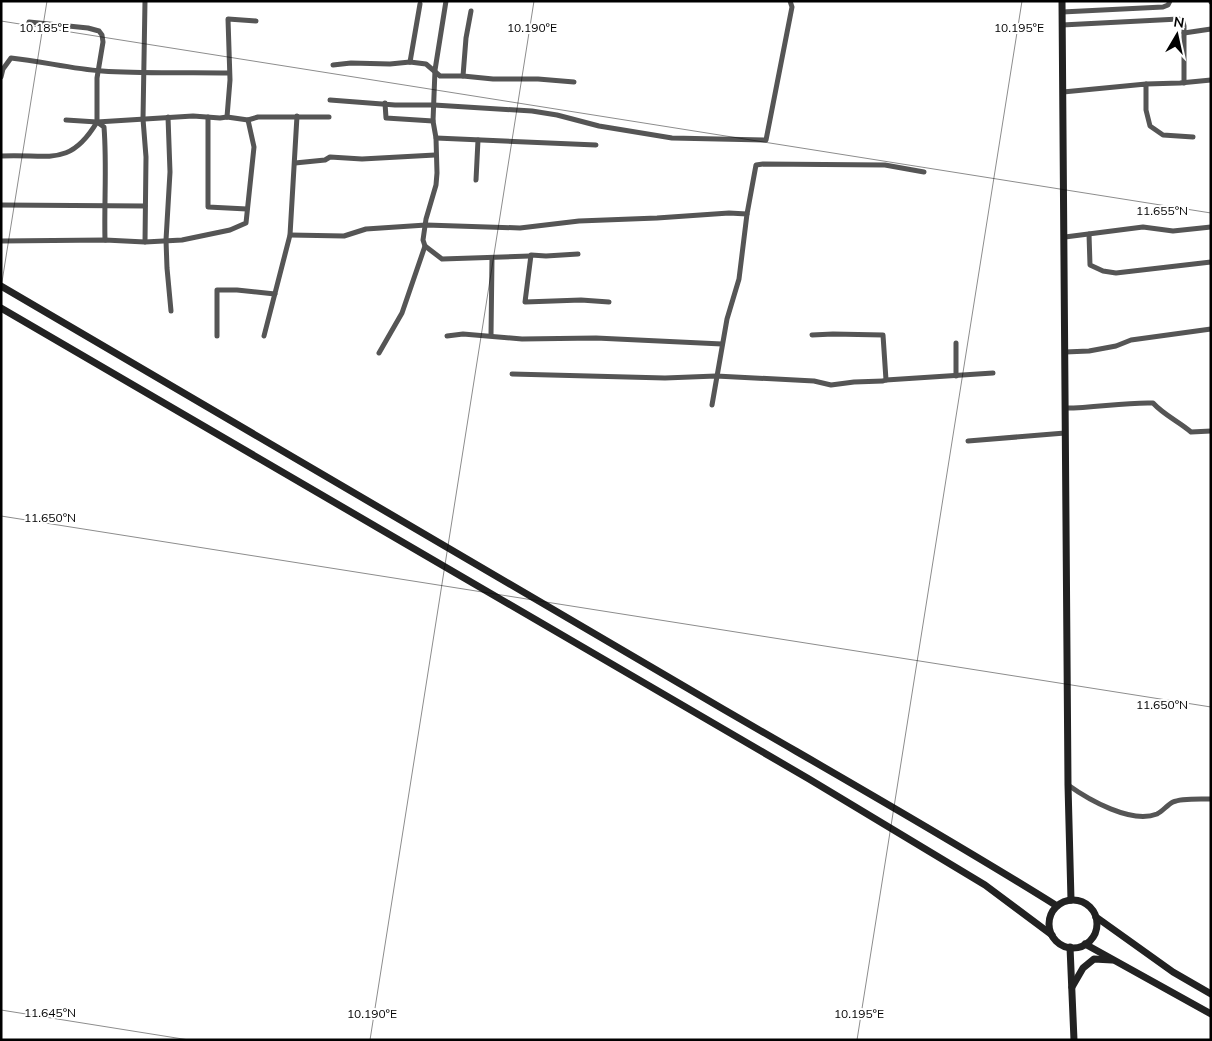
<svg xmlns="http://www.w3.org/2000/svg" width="1212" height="1041" viewBox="0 0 1212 1041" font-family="Mulish,sans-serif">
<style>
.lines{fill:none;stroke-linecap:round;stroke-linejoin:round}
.street{stroke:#555;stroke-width:5}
.secondary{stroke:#222;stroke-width:7}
.ticks{fill:none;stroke:#000;stroke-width:1;stroke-opacity:0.45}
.ticks-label{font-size:12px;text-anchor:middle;fill:#000;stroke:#fff;stroke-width:4;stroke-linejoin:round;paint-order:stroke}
</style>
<rect width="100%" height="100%" fill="#fff"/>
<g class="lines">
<g class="street">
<polyline points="145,1 143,119 146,157 145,242"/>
<polyline points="1211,1 1211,2"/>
<polyline points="1062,12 1163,7 1168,5 1170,1"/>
<path d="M29,22L88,28L99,31L102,35L103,42L97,78V122L104,127C107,165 104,202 105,240"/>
<polyline points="1062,25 1179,19 1183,22 1184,26 1184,83"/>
<polyline points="1184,33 1211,29"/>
<polyline points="410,62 420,4"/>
<polyline points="333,65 351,63 390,64 410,62 426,64 440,76 463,76 493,79 538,79 574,82"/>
<polyline points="463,76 466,38 471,11"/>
<path d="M1,77L3,69L11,58C41,61 72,69 102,71C144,74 187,72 229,73"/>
<polyline points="1146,84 1180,83 1211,80"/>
<polyline points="1063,92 1146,84 1146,110 1150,126 1163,135 1193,137"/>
<polyline points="330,100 395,105 434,105 532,111 557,115 599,126 672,138 766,140 792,7 790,1"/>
<polyline points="385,103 386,118 433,121"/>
<polyline points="168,117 170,172 166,240 167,268 171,311"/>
<polyline points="208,117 208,207 247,209"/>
<polyline points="227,117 230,80 228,19 256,21"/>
<polyline points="66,120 97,122 193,116 220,118 227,117 248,120 258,117 329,117"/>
<polyline points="436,138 596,145"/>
<path d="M1,156C47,153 69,169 97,122"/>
<polyline points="295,163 325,160 330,157 362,159 435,155"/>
<polyline points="476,180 478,140"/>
<polyline points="1,205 145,206"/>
<polyline points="1089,234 1090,265 1103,271 1116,273 1211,262"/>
<polyline points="290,235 344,236 366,229 426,225 520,228 579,221 657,218 729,213 747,214"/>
<polyline points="1065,237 1143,227 1173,231 1211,227"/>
<polyline points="1,241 105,240 145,242 182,240 230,230 246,223 254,147 248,120"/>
<polyline points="425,246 442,259 530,256"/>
<polyline points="578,254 546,256 531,255 525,302 581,300 609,302"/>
<polyline points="491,335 492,258"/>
<polyline points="812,335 833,334 883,335 886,380"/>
<polyline points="217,336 217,290 237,290 275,294"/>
<polyline points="264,336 290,235 297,116"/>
<polyline points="447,336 463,334 522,339 596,338 722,344"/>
<polyline points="1065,352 1089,351 1116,346 1131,340 1211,329"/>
<polyline points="379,353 402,313 425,246 423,240 426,219 436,185 437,173 436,138 433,121 435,70 446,1"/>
<polyline points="512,374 665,378 716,376 814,381 831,385 854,382 883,381 886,380 993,373"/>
<polyline points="956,376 956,343"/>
<polyline points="712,405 727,319 739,279 747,214 756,165 763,164 885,165 924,172"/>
<path d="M1066,408C1095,408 1124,402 1153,403C1164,415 1178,421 1191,432L1211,431"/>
<polyline points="968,441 1065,433"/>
<path d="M1068,785C1089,800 1131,824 1157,814C1163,811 1167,805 1173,802C1181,798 1201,799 1211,799"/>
</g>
<g class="secondary">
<polyline points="1062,1 1068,785 1071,900"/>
<path d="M1,286C242,426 482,568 723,709C835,774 947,837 1057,906"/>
<polyline points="1,308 809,779 985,885 1052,935"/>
<circle cx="1073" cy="924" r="24"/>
<polyline points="1096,917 1173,972 1211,994"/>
<polyline points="1085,944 1211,1014"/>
<polyline points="1070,947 1074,1040"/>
<polyline points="1072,987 1083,968 1094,959 1112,960"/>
</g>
</g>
<path class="ticks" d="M1,21L1211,213M1,288L47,1M1,516L1211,707M1,1010L189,1040M370,1040L534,1M857,1040L1022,1"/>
<g class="ticks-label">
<text x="44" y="32">10.185°E</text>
<text x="532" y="32">10.190°E</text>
<text x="1019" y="32">10.195°E</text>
<text x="1162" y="215">11.655°N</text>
<text x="50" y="522">11.650°N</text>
<text x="1162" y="709">11.650°N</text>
<text x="50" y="1017">11.645°N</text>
<text x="372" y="1018">10.190°E</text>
<text x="859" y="1018">10.195°E</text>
</g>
<rect width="1212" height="1041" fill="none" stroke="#000000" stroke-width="5"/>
<g transform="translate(1177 35) rotate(9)" stroke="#ffffff" stroke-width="4" paint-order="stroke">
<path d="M0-4L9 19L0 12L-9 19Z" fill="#000000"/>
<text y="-8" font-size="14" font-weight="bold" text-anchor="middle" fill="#000000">N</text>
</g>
</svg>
